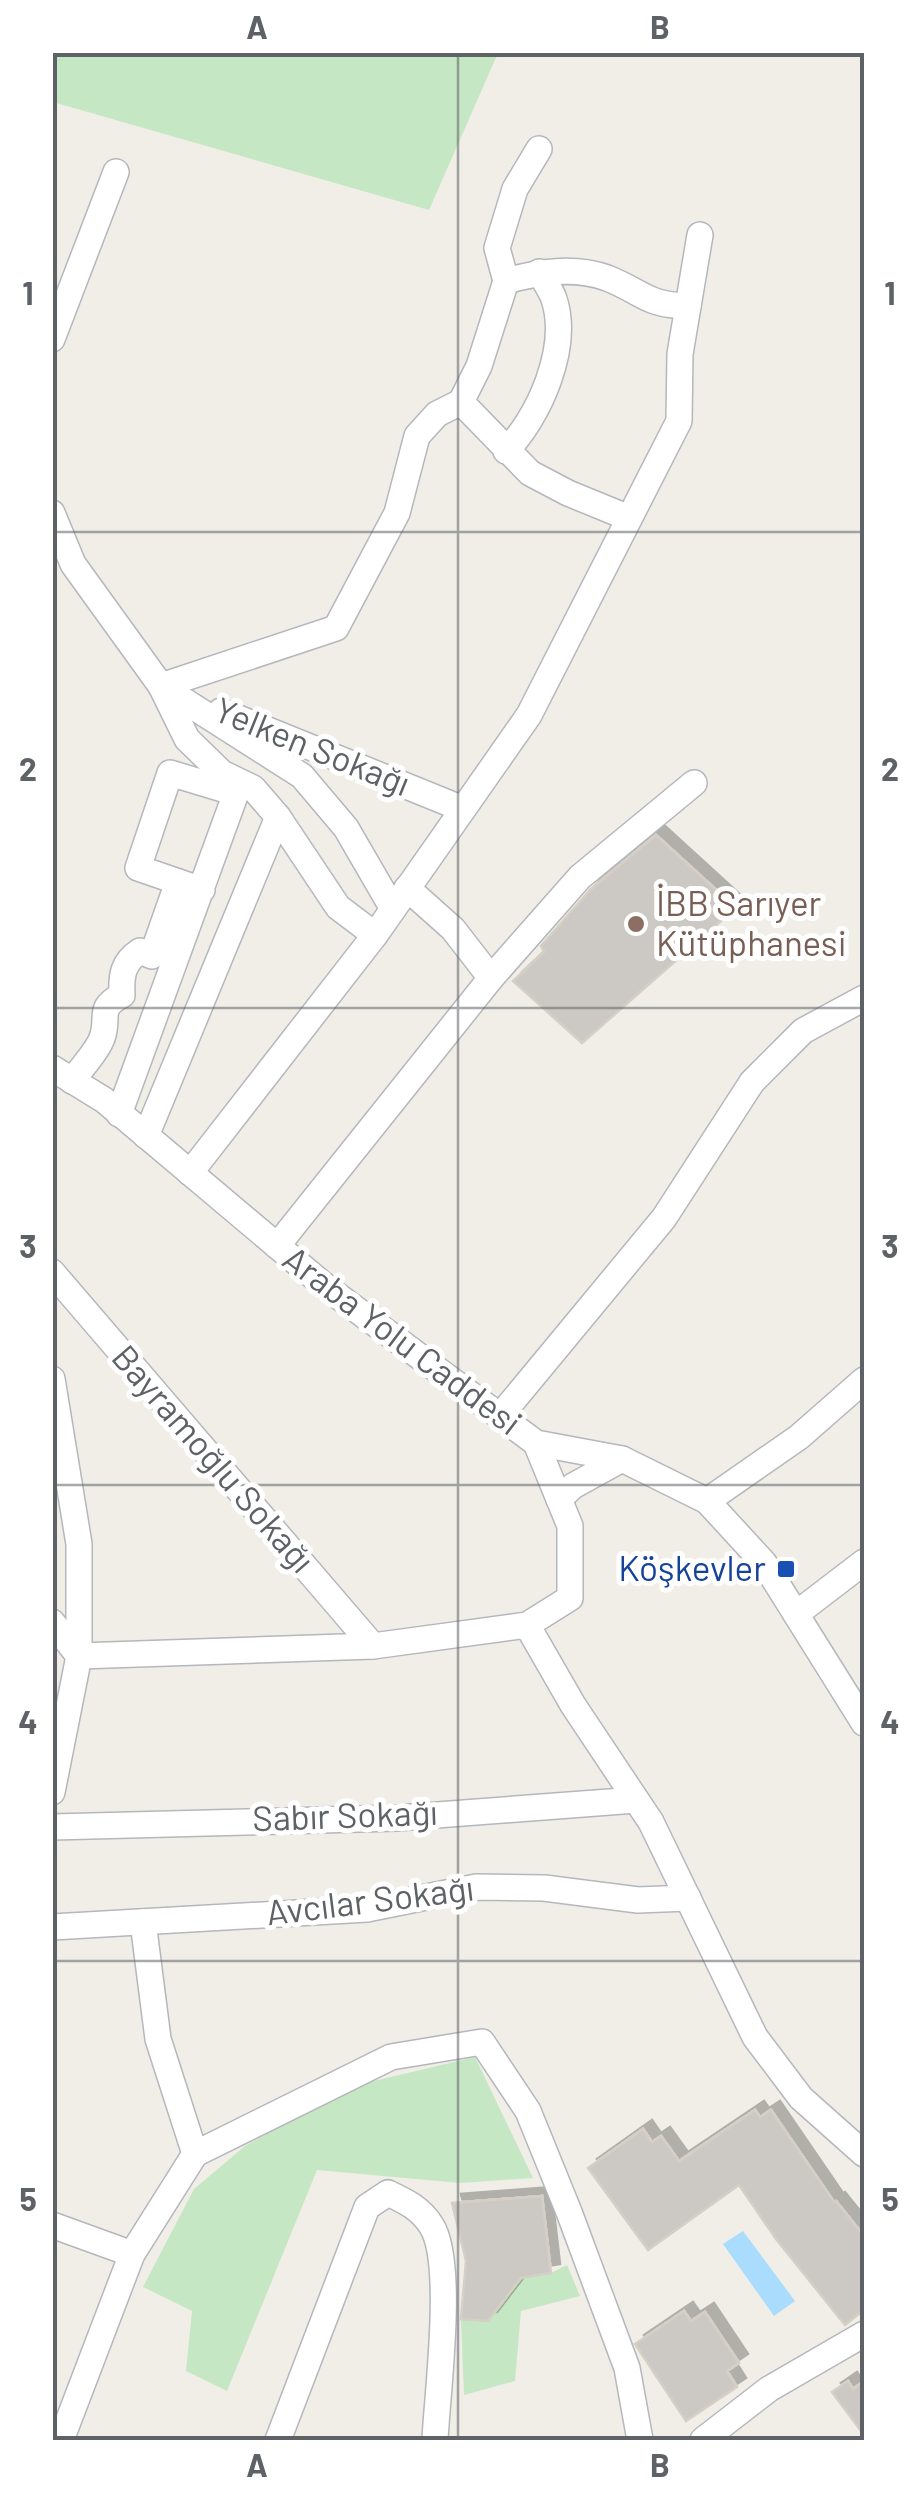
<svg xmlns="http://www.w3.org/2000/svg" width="917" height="2493" viewBox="0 0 917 2493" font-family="Barlow,sans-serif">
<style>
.green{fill:#c5e7c4}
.water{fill:#aadcfd}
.building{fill:#ccc9c4;stroke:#d5cfc5;stroke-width:2.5;filter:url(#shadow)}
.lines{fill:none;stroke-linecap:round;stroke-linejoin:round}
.minor-casing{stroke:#b4b7bb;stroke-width:28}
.minor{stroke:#fff;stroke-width:25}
.grid{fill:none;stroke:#5e6267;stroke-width:2.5;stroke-opacity:0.55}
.education-dot{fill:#8d6e63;stroke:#fff;stroke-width:4}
.transit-dot{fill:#1a4fb4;stroke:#fff;stroke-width:4}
.labels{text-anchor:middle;stroke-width:10;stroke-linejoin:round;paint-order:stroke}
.street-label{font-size:35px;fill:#5e6267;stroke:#fff}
.education-label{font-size:35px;fill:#785e54;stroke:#fff;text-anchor:start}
.transit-label{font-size:35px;fill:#164399;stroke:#fff;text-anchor:end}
.neatline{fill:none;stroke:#5e6267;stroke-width:4}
.grid-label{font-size:32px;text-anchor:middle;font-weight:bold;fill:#5e6267}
</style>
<defs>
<filter id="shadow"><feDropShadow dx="9" dy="-9" stdDeviation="0" flood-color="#0004"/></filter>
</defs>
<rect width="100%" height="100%" fill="#f0eee7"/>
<g class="green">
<polygon points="52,53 53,52 498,53 429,210 53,102"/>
<polygon points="475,2057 533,2178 460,2183 317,2170 227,2391 186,2371 192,2311 143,2287 194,2189 245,2146 357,2085"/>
<polygon points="567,2265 580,2296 521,2311 515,2381 464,2395 461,2319 488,2321 521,2278 551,2273"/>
</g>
<polygon class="water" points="743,2231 795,2301 774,2316 723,2244"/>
<g class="building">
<polygon points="656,835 736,908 582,1043 513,981 544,952 541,946 591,889"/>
<polygon points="755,2110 760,2117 771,2110 834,2202 836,2201 864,2236 864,2310 845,2325 776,2239 739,2185 648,2250 588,2168 643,2129 652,2142 661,2136 679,2161"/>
<polygon points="542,2196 551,2273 521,2278 488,2321 461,2319 466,2261 452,2203"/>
<polygon points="684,2311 691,2321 705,2312 739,2363 727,2371 737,2387 686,2421 635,2344"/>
<polygon points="848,2381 853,2389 864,2381 864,2435 832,2392"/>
</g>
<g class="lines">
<g class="minor-casing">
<g id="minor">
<polyline points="506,281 497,248 515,189 539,149"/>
<polyline points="52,339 116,172"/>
<path d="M461,402L479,366L506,281C538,272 574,266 607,278C643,292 645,305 688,306"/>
<path d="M506,451C539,417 570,348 554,299C551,290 544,280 539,272"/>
<polyline points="52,513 73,564 161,686 302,776 346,828 393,909"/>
<polyline points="161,686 336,628 397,513 417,436 437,414 461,402 530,473 568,493 629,518"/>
<polyline points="161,686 187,739 222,773 253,788 278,817 338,907 375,935"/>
<polyline points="221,711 463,809"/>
<polyline points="407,888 453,929 491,978"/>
<polyline points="52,1068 104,1100 326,1287 536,1443 622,1459 707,1501 764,1563 864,1723"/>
<path d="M72,1081C81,1068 97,1052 102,1038C110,1016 96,1009 122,995C121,975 123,962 140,951L152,956L178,882"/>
<polyline points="119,1114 236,793 170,773 138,868 202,890"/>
<polyline points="146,1136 278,817"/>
<polyline points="190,1173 375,935 529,715 679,421 680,354 700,235"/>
<polyline points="277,1246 491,978 580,877 694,783"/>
<polyline points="52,1272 373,1646"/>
<polyline points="52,1379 79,1544 79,1656 52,1792"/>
<polyline points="501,1415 664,1218 752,1082 803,1031 864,998"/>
<polyline points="559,1499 573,1486 622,1459"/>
<polyline points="707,1501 799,1437 864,1380"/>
<polyline points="796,1614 864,1562"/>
<polyline points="52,1622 79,1656 373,1646 527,1625 570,1598 570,1526 536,1443"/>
<polyline points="527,1625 573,1705 651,1822 755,2037 801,2098 864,2154"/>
<polyline points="52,1827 397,1818 636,1800"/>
<polyline points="143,1922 158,2039 195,2154"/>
<polyline points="52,1927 367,1909 476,1887 544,1888 638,1900 688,1898"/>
<polyline points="52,2225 132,2254"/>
<polyline points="61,2440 132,2254 195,2154 391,2057 482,2042 528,2111 569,2212 627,2368 640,2440"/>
<path d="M278,2440L367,2207L388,2193C405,2201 420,2208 431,2225C455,2261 437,2394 435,2440"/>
<polyline points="703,2440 769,2389 864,2334"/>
</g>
</g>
<use href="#minor" class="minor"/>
</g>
<path class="grid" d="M458,52V2440M52,532H864M52,1008H864M52,1485H864M52,1961H864"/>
<circle class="education-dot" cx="636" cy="924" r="10"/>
<rect class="transit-dot" x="776" y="1559" width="20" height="20" rx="5"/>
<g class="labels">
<g class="street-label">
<text transform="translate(312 747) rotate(22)" y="12">Yelken Sokağı</text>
<text transform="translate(402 1341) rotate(37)" y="12">Araba Yolu Caddesi</text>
<text transform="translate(213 1459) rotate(49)" y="12">Bayramoğlu Sokağı</text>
<text transform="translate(345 1816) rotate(-2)" y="12">Sabır Sokağı</text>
<text transform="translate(370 1901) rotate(-7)" y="12">Avcılar Sokağı</text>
</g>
<g class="education-label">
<text x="656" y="916">İBB Sarıyer<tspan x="656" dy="40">Kütüphanesi</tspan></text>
</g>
<g class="transit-label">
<text x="766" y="1581">Köşkevler</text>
</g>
</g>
<rect width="917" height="2493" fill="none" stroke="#ffffff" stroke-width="110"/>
<rect x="55" y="55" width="807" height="2383" class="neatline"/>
<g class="grid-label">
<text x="257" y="39">A</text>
<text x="660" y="39">B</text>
<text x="28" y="305">1</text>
<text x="890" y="305">1</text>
<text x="28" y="781">2</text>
<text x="890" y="781">2</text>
<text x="28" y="1258">3</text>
<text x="890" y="1258">3</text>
<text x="28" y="1734">4</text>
<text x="890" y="1734">4</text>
<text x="28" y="2211">5</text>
<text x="890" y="2211">5</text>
<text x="257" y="2477">A</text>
<text x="660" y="2477">B</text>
</g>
</svg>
